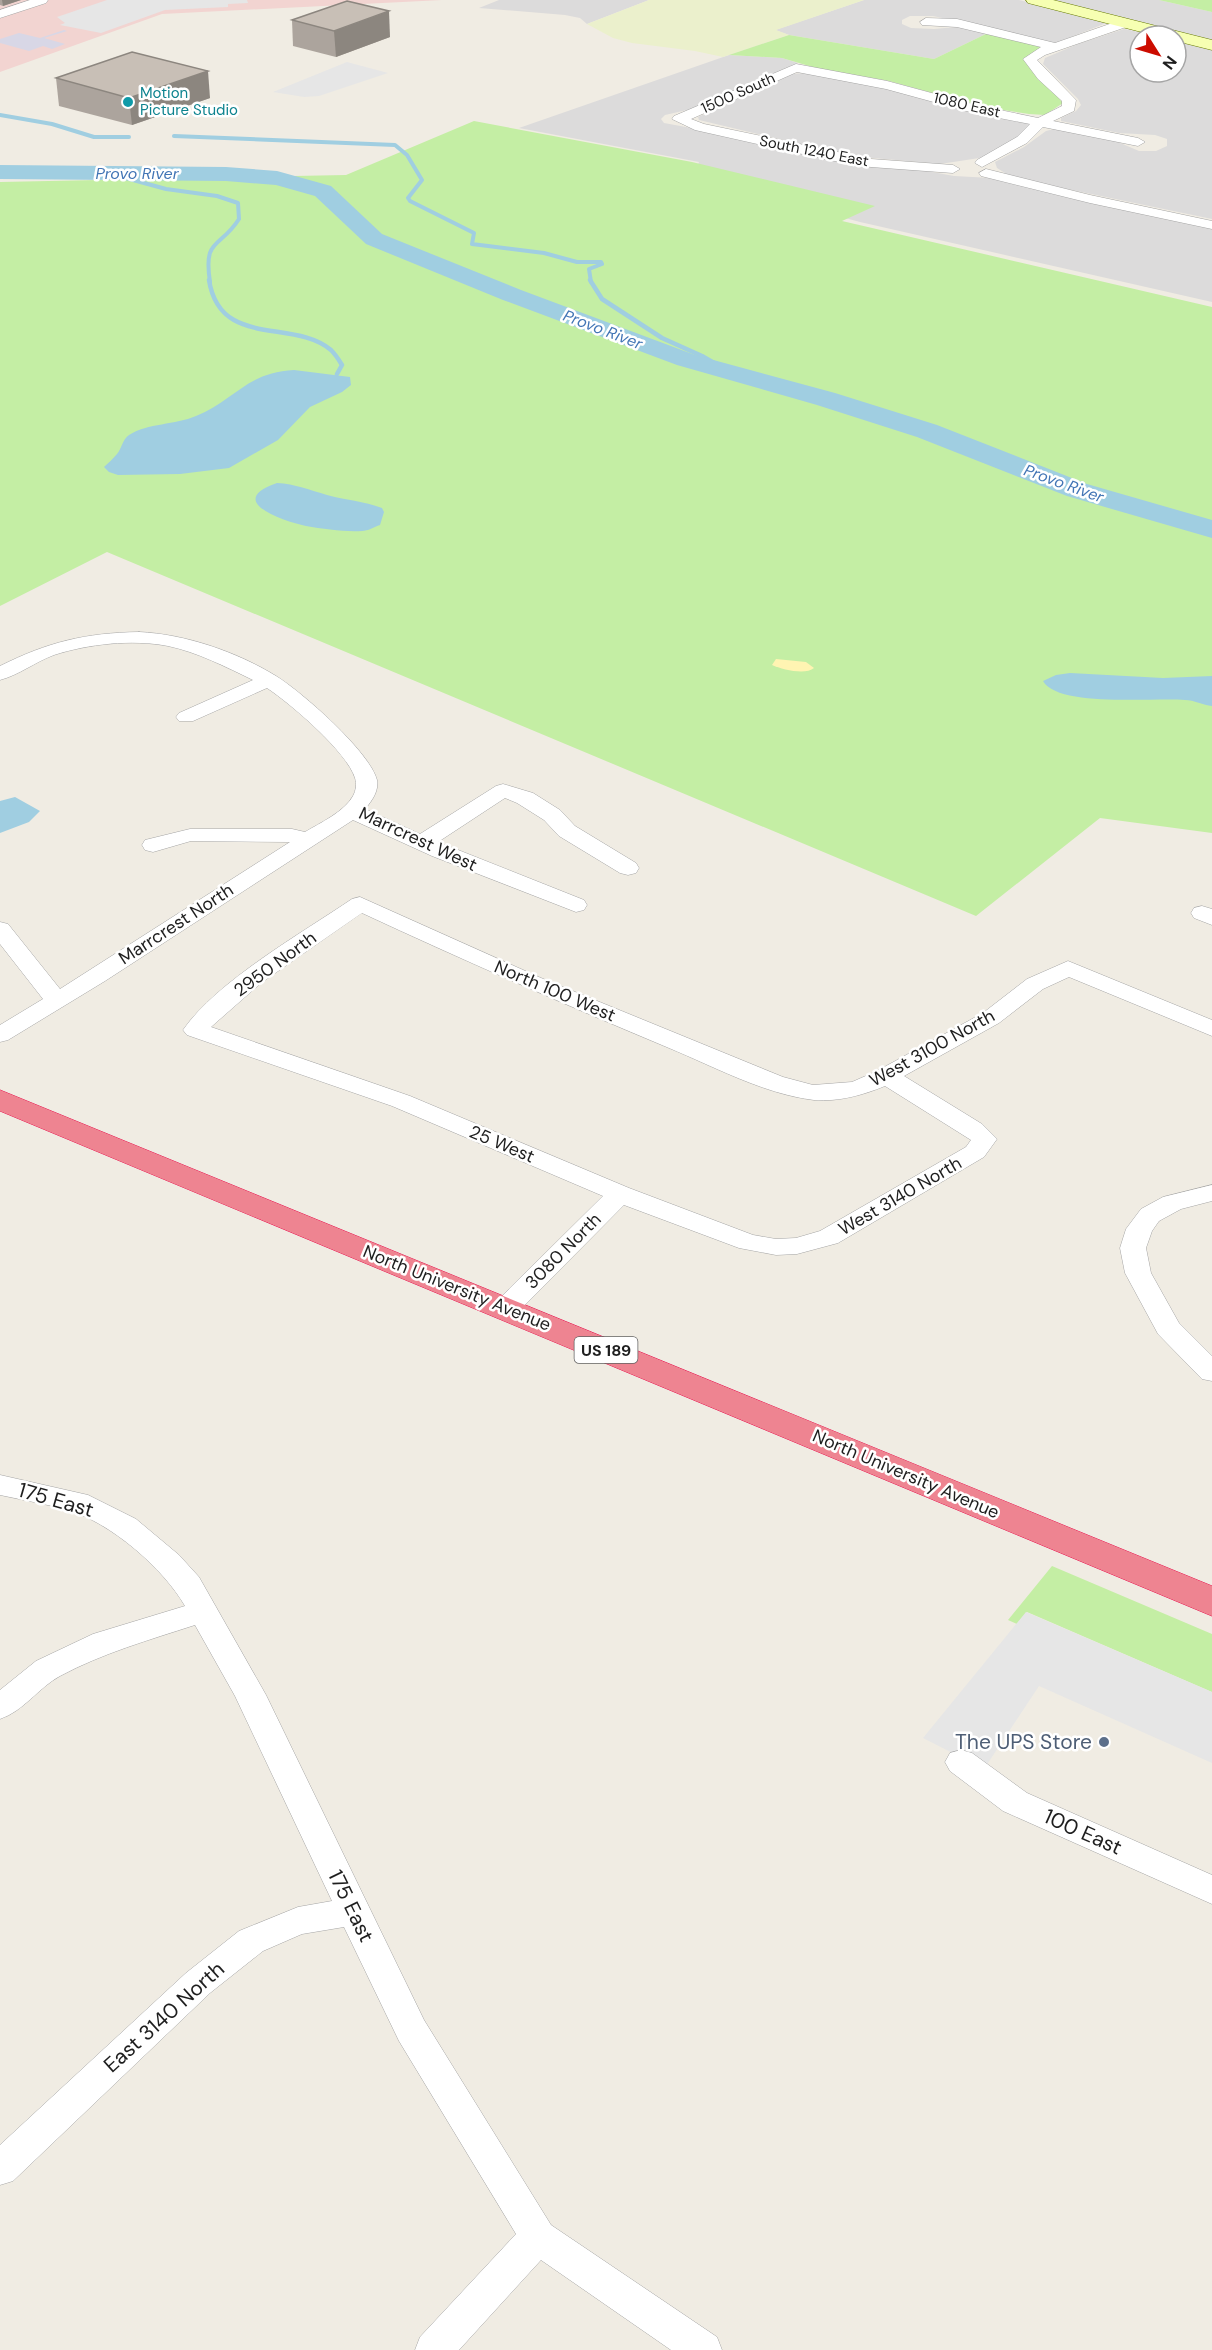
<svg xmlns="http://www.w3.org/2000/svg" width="1212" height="2350" viewBox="0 0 1212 2350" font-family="'DM Sans',sans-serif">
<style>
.residential{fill:#dcdbdb}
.commercial{fill:#f2d4d1}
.farmland{fill:#ebf0cc}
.grass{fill:#c4eea4}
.sand{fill:#fff4b2}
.parking{fill:#e6e6e6}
.plaza{fill:#d8d7e6}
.water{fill:#a0cee1}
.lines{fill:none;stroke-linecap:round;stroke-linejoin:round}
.stream-far1{stroke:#a0cee1;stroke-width:4}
.stream{stroke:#a0cee1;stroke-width:4.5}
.river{fill:#a0cee1;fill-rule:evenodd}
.street-casing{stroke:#a5a5a5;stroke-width:1}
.secondary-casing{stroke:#657a00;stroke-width:1}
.highway-casing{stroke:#e81651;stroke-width:1}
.street{fill:#fff;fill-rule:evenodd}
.secondary{fill:#f6ffb2;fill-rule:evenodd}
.highway{fill:#ee8491;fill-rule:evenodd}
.wall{fill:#aca49d}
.shaded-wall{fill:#8c867f}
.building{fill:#c8bfb6;stroke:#8c867f;stroke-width:1.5}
.culture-dot{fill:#0f9aa8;stroke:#fff;stroke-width:2}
.service-dot{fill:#5c6f8a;stroke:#fff;stroke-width:2}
.labels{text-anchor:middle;stroke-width:5;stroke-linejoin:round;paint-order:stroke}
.far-culture-label{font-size:15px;fill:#0d838f;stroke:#fff;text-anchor:start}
.far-street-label{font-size:15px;fill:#1e1e1e;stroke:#fff}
.far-water-label{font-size:16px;font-style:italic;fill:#4275b5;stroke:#fff}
.shield{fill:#fff;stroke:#626262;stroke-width:1.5}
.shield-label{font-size:16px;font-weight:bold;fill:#1e1e1e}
.street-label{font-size:18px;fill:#1e1e1e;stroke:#fff}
.near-street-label{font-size:21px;fill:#1e1e1e;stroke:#fff}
.near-service-label{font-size:21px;fill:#4e5e75;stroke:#fff;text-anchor:end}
</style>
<rect width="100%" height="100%" fill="#f0ece3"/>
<g class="residential">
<polygon points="499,0 649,0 587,24 580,18 565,15 479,8"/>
<polygon points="864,0 1019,0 1109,22 1056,43 933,16 910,16 902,20 902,24 911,28 934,29 956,27 988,33 934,59 789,35 775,30"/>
<polygon points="1044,0 1159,0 1212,12 1212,43"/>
<polygon points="1124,29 1159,36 1140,36 1140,72 1176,72 1176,40 1212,49 1212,219 1033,182 1008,175 997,168 995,162 1024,147 1046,131 1054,129 1111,139 1139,151 1156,151 1167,146 1167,139 1155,135 1119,133 1061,121 1061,118 1076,111 1081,105 1078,99 1043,64 1045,58 1078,44"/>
<polygon points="729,55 782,58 798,63 696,108 665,115 661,119 664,123 954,176 991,178 1212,227 1212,302 860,222 687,175 696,171 699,162 519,128"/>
<polygon points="805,73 904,92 953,108 1031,122 1032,125 1011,142 986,157 940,164 851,156 699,120 698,117 791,74"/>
</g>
<polygon class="commercial" points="0,0 442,0 162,14 0,72"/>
<polygon class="farmland" points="649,0 864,0 776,30 789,35 723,57 695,51 632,43 613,38 587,24"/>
<g class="grass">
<polygon points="1159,0 1212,0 1212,12"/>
<polygon points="988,33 1041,46 1041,49 1028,56 1026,61 1063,103 1045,115 1029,114 983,107 889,81 816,68 782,58 729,55 789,35 934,59"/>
<polygon points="474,121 692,162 875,206 842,221 1212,307 1212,833 1100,818 976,916 107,552 0,606 0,182 346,175"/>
<polygon points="1052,1566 1212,1634 1212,1692 1027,1612 1017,1624 1008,1620"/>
</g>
<path class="sand" d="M776,659L806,662L814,668C806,675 783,670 772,665Z"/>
<g class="parking">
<polygon points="107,0 247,0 248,3 228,4 228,7 165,10 101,33 60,25 65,23 57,17"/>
<polygon points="347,62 388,73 319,96 304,97 273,92"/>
<polygon points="1026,1612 1212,1692 1212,1763 1039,1686 984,1769 923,1738"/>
</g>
<polygon class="plaza" points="64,30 67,31 44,38 65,44 52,49 43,46 29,51 0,43 0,39 19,33 40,38"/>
<g class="water">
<path d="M294,370L350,377L351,385L342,392L310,407L278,440L229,468L180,474L118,475L109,472L104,467C108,463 113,459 117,454C122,448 122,440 129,435C148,423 175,425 196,416C234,401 247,372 294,370Z"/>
<path d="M277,483C295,484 310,490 327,495C345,500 364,501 382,508L384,512L380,525C374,527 368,531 362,531C344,532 324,529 306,526C283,521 224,501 277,483Z"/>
<path d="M1070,673L1163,678L1212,676V706C1203,705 1194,700 1185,700C1156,697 1058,708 1043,681L1056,675Z"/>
<polygon points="15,797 40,811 29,822 0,833 0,801"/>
</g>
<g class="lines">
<g class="stream-far1">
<polyline points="0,115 52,124 94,137 129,137"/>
<polyline points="174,136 395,145 407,155 422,180 408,198 410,201 474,233 472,244 544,253 577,262 601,262 602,264 589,269 591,282"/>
<path d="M111,174L166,189L217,196L238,203L239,219C220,249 203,237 210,282"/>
</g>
<g class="stream">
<path d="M209,280C220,349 293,318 331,350C335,354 339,360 342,365L337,374"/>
<polyline points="590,280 602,299 662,338 702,356 733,374"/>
</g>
<polygon class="river" points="0,165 226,167 277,171 331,186 382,234 521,290 695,355 835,393 937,425 1087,484 1212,520 1212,538 1067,496 917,437 817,405 677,365 503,300 366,244 315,196 276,185 226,181 0,179"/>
<g class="street-casing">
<g id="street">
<polygon points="30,0 48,0 46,3 0,18 0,10"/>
<polygon points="926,18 957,19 1055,43 1121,20 1129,20 1131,23 1129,26 1045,55 1037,60 1076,100 1074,111 1053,121 1138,138 1145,142 1138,146 1043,127 1027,143 982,167 975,163 977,160 1017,137 1030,124 974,113 886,89 797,72 691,119 704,124 871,159 953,165 960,169 953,173 871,167 829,160 695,130 672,119 674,116 796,64 887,81 976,105 1038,118 1062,106 1062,101 1038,79 1023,59 1041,47 957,27 922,25 920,22"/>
<polygon points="986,169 1090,195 1212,221 1212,229 1090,203 981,176 979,173"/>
<path d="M139,632C185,634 237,652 276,676C302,692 370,752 377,780C379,791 372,801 365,809L420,834L496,786L503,784L533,793L560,810L575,826L636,863L639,868L636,873L628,875L620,873L559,836L544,820L517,803L505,798L438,842L584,900L587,905L584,910L576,912L432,856L353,820L105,981L8,1040L0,1042V1025L43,999L0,944V922L8,924L60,989L290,842L191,841L153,852L145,850L142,845L145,840L190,829H292L305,832C320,823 344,812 353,796C356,790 357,784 355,778C347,752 291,704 267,688L193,721H179L176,717L179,713L253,680C226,667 197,652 168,646C132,639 88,644 54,655C35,662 19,675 0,680V666C48,642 85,633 139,632Z"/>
<path d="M360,897L541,978L783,1077L813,1085L852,1082L877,1071L983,1013L1027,979L1068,961L1212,1020V1036L1069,977L1043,989L999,1023L904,1076L982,1124L997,1139L984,1157L838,1243L797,1254L776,1255L739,1248L624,1205L516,1314L506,1317L496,1314L492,1308L496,1302L603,1196L392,1106L187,1035L183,1030C217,981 302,933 352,899ZM362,913C463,960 566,1005 669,1048C715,1067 764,1094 814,1100C839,1102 863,1095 885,1086L971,1140L966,1147L820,1231L796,1238L776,1239L753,1235L629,1188L410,1096L211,1027L261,983Z"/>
<polygon points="1202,906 1212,909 1212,925 1194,918 1191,913 1194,908"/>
<polygon points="1212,1185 1212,1201 1181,1209 1159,1221 1152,1231 1146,1248 1151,1273 1179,1323 1212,1356 1212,1381 1202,1379 1158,1334 1125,1273 1120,1248 1126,1229 1141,1209 1163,1197"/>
<path d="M0,1475L88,1495L136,1519L179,1555L199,1577L266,1695L424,2020L551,2225L717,2337L722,2350H671L541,2260L459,2350H415L420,2337L516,2234L399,2041L344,1927L302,1934L263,1951L210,1993L13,2181L0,2185V2145L186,1973L239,1931L298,1907L332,1901L235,1696L195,1625C149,1640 103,1653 60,1676C38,1688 24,1711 0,1719V1690L36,1661L93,1634L185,1606C163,1568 111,1523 68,1510C46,1504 23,1500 0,1495Z"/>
<polygon points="961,1750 972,1753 1027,1793 1212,1875 1212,1904 1003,1811 950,1771 945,1762 950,1753"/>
</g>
</g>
<g class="secondary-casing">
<polygon id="secondary" points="1026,0 1053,0 1212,40 1212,50 1176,41 1176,36 1157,36 1028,3"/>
</g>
<g class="highway-casing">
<polygon id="highway" points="0,1090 1212,1586 1212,1616 0,1111"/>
</g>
<use href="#street" class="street"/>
<use href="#secondary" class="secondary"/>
<use href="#highway" class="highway"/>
</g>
<g class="wall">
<polygon points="0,0 21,0 3,6 0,5"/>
<polygon points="292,20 390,37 336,57 293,46"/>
<polygon points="56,78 210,98 132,125 59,106"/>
</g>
<g class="shaded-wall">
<polygon points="2,0 21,0 3,6"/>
<polygon points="389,11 390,37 336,57 334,31"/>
<polygon points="208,71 210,98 132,125 129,98"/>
</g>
<g class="building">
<polygon points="347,1 389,11 334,31 292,20"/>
<polygon points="132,52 208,71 129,98 56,78"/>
</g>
<circle class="culture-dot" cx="128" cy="102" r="6"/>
<circle class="service-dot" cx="1104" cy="1742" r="6"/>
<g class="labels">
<g class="far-culture-label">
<text x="140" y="98">Motion<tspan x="140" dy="17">Picture Studio</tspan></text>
</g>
<g class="far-street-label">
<text transform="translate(738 93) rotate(-24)" y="5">1500 South</text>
<text transform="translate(967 105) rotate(13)" y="5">1080 East</text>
<text transform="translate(814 151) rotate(11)" y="5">South 1240 East</text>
</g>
<g class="far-water-label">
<text x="137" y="179">Provo River</text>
<text transform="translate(603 329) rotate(21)" y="6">Provo River</text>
<text transform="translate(1064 483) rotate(20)" y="6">Provo River</text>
</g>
<rect class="shield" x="574.5" y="1337" width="63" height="26" rx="4.5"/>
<g class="shield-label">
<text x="606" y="1356">US 189</text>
</g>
<g class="street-label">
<text transform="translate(418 839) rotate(25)" y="6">Marrcrest West</text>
<text transform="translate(176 924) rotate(-33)" y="6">Marrcrest North</text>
<text transform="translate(275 964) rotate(-36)" y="6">2950 North</text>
<text transform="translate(555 991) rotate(23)" y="6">North 100 West</text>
<text transform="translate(932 1048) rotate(-29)" y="6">West 3100 North</text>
<text transform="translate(502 1144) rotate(23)" y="6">25 West</text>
<text transform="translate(900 1196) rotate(-30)" y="6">West 3140 North</text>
<text transform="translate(563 1251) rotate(-45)" y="6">3080 North</text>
<text transform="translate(457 1288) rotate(22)" y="6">North University Avenue</text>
<text transform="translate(906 1474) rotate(23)" y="6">North University Avenue</text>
</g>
<g class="near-street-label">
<text transform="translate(56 1500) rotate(16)" y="7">175 East</text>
<text transform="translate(1083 1832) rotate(24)" y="7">100 East</text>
<text transform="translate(351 1906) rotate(64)" y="7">175 East</text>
<text transform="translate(164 2017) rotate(-42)" y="7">East 3140 North</text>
</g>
<g class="near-service-label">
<text x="1092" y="1749">The UPS Store</text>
</g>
</g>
<g transform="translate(1158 54) rotate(127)"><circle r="28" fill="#ffffff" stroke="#a5a5a5" stroke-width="1.5"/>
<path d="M0-4.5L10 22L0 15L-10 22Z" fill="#cc0c00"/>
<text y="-9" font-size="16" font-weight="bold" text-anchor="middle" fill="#1e1e1e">N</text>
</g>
</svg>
